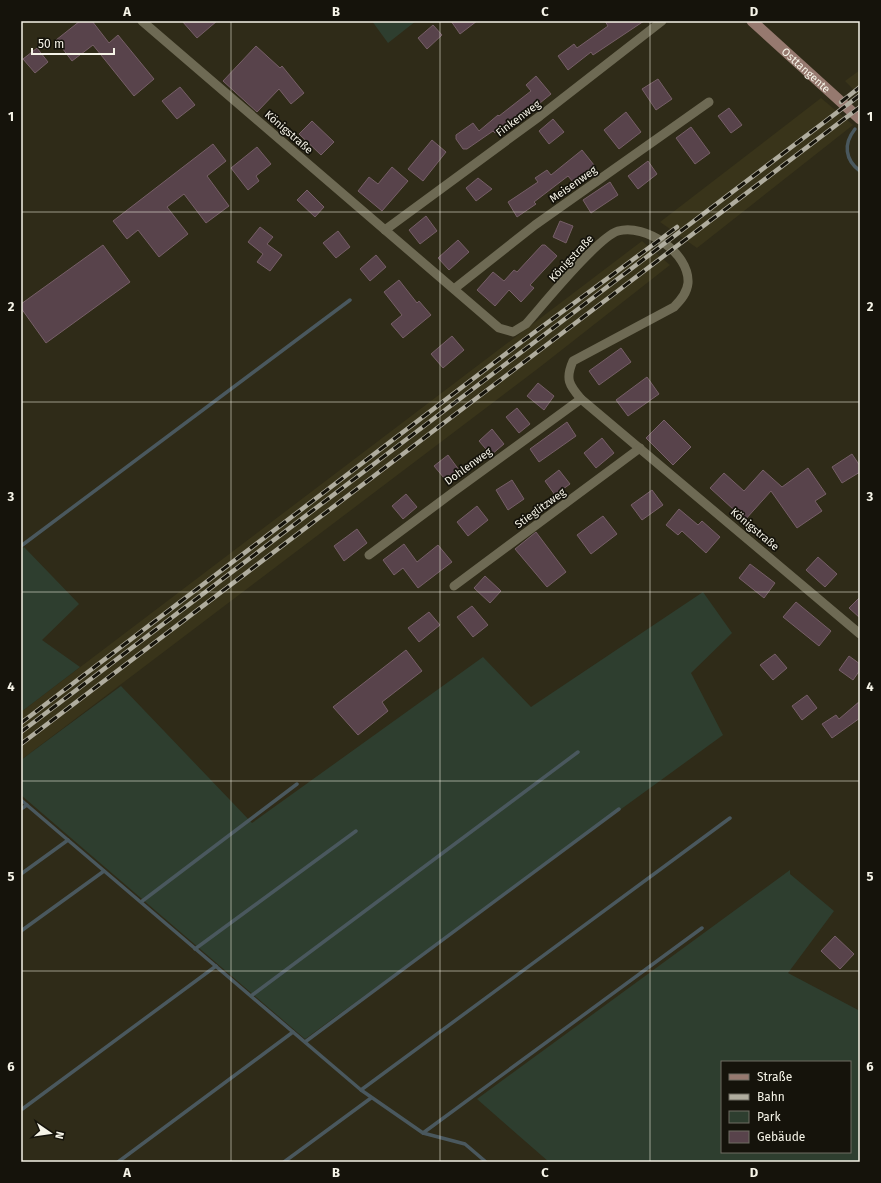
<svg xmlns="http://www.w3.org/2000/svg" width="881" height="1183" viewBox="0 0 881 1183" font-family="'Fira Sans',sans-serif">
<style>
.built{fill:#39341a}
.green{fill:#2e3e2f;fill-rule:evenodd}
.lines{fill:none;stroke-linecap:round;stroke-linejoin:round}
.stream{stroke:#4a585e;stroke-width:3.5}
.building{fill:#58434b;stroke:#765f67}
.minor{stroke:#6e6a54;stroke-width:9}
.secondary{stroke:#96796f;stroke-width:11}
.rail-casing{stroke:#b0ad9f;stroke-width:4.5}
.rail{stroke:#15130b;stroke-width:3;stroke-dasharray:9;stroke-linecap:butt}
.grid{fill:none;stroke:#f6f4e8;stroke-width:1;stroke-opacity:0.55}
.labels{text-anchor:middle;stroke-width:3.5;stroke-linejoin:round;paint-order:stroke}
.street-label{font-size:11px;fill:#f6f4e8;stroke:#15130b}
.neatline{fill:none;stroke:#f6f4e8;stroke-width:1.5}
.grid-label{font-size:13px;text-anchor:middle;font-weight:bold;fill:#f6f4e8}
</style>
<rect width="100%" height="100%" fill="#2f2b18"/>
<g class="built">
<polygon points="860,70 860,96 845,81"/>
<polygon points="821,98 853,125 697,248 660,222"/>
<polygon points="642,241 670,265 540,367 21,760 21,712"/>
</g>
<g class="green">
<polygon points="372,21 416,21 388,43"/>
<polygon points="24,547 79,604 42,640 80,667 21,712 21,549"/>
<polygon points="703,592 732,633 691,673 723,735 305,1039 21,795 21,760 121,686 252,823 483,657 531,707"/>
<path d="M790,870V874L834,911L788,973L860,1011V1162H549L477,1099ZM722,1062H850V1152H722Z"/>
</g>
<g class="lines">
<g class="stream">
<path d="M855,129C843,144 845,160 860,171"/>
<polyline points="21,546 350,300"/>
<polyline points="21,800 361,1090 423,1133 465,1144 486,1162"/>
<polyline points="21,809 27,805"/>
<polyline points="21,874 68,840"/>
<polyline points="141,902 297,784"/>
<polyline points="21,931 104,871"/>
<polyline points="195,949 356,831"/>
<polyline points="251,996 578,752"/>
<polyline points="305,1042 619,809"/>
<polyline points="361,1090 730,818"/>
<polyline points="21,1110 216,966"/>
<polyline points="423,1133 702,928"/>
<polyline points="118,1162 293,1032"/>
<polyline points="284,1162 371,1098"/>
</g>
</g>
<g class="building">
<polygon points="80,21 92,21 109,43 118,35 154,79 134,96 93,45 72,61 56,40"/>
<polygon points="182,21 217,21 197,38"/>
<polygon points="451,21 477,21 460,34"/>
<polygon points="605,21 644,21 593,55 591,52 568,70 558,56 574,44 577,48 608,26"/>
<polygon points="433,25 442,35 427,49 418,38"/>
<polygon points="256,46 280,68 282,66 304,93 291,104 279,89 257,112 223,81"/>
<polygon points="37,48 48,62 35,73 23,59"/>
<polygon points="536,76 551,94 540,103 538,101 495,133 493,131 467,149 463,149 456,139 456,135 473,123 479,131 498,115 499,116 531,91 526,85"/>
<polygon points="658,79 672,99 656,110 642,89"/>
<polygon points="180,87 195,105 177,119 162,101"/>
<polygon points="729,108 742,125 731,133 718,116"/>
<polygon points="626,112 641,132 619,149 604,130"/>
<polygon points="553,119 564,132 549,144 539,131"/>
<polygon points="312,121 334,142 321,155 299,134"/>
<polygon points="691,127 710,153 695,164 676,138"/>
<polygon points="432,140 446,152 423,181 408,169"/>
<polygon points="213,144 226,161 207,176 229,206 206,223 184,194 167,207 188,234 159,257 138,230 127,239 113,221"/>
<polygon points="257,147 271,164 256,176 259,181 248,190 231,168"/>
<polygon points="582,150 594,165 573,182 568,176 534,202 536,204 517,217 508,202 538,182 535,178 547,170 551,175"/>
<polygon points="648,161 657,174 638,189 628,176"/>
<polygon points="392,167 408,181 382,211 358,191 369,177 378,184"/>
<polygon points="478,178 492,189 476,201 466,188"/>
<polygon points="610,182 618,195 591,213 583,200"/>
<polygon points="307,190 324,207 315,217 297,200"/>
<polygon points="426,216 437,231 420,244 409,230"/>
<polygon points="560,221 573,226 566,243 553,237"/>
<polygon points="260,227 273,237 267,244 282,255 270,271 257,262 263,254 248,242"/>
<polygon points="338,231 350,247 336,258 323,243"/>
<polygon points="458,240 469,252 449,270 438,258"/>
<polygon points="103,245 130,282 46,343 21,308 21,304"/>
<polygon points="542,245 545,245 557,256 530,285 534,288 521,302 509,290 495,306 477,290 493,272 504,281 514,270 517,272"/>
<polygon points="376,255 386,267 370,281 360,269"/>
<polygon points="399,280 417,303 419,301 431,315 403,338 391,324 402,315 384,292"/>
<polygon points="452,336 464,350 443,368 431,354"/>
<polygon points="621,348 631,362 599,385 589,371"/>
<polygon points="647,377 659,394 628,416 616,400"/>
<polygon points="538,383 554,396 544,410 527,396"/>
<polygon points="517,408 530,424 519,433 506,417"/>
<polygon points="664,420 691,447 673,465 646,438"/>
<polygon points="567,422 576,436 539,462 530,449"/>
<polygon points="492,429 504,444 491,455 479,441"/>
<polygon points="602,438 614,453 596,468 584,453"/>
<polygon points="852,454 860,466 860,472 842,483 832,467"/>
<polygon points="448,455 462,474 449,484 434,466"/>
<polygon points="808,468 826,494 815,501 822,511 797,528 771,491 745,520 710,488 724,473 744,491 763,470 782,487"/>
<polygon points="559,470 570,484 555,495 545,481"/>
<polygon points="512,480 524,499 508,510 496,490"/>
<polygon points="652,490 663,505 642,520 631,505"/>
<polygon points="406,494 417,507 403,519 392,506"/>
<polygon points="477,506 488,520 468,536 457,522"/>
<polygon points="679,509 698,525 702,521 720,537 706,553 682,531 678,535 666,525"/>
<polygon points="603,516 617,534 591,554 577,535"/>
<polygon points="357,529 367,543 344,561 334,546"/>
<polygon points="536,532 566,572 547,587 515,549"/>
<polygon points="404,544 417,562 438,545 452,562 418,588 403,568 394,575 383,560"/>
<polygon points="818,557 837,574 825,587 806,570"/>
<polygon points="750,564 775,583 764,598 739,578"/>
<polygon points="485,576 501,591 490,603 474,588"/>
<polygon points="860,597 860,618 849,608"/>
<polygon points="796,602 831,631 819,646 783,617"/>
<polygon points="472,606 488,625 473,637 457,617"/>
<polygon points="429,612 440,625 419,642 408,628"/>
<polygon points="406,650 422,671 382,702 388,711 358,735 333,707"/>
<polygon points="775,654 787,668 773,680 760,665"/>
<polygon points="849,656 860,664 860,670 853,680 839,670"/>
<polygon points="807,695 817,708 802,720 792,706"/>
<polygon points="860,701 860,718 832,738 822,724 836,715 839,719"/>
<polygon points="835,936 854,954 840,969 821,951"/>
</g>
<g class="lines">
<g class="minor">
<path d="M142,21L499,328L513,332L526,324C543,305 598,237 618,231C645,223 690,253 688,283C687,293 681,300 674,307L573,361C565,379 569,385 581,399L860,634"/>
<polyline points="385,230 540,116 662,21"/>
<polyline points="454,289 535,225 709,102"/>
<polyline points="369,555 452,493 581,399"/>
<polyline points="454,586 640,448"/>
</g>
<path class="secondary" id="s1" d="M752,21L860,119"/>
<g class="rail-casing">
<g id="rail">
<polyline points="841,102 860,87"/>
<polyline points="21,723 524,340 677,227"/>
<polyline points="21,732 860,95"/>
<polyline points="21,744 860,107"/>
</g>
</g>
<use href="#rail" class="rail"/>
</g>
<path class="grid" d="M231,21V1162M440,21V1162M650,21V1162M21,212H860M21,402H860M21,592H860M21,781H860M21,971H860"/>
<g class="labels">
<g class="street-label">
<text dy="4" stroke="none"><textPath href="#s1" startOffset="73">Osttangente</textPath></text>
<text transform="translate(518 118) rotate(-37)" y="4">Finkenweg</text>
<text transform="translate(289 132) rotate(41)" y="4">Königstraße</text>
<text transform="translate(573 184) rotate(-35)" y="4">Meisenweg</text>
<text transform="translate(571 258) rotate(-47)" y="4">Königstraße</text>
<text transform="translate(468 466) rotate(-36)" y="4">Dohlenweg</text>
<text transform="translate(540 508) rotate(-36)" y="4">Stieglitzweg</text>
<text transform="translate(755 529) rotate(40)" y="4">Königstraße</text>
</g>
</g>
<rect width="881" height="1183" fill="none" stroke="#15130b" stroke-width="44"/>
<rect x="721" y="1061" width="130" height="92" fill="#15130b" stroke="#6f6d63"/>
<rect x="729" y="1074" width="20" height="6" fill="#96796f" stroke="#6f6d63"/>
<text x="757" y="1081" font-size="12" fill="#f6f4e8">Straße</text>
<rect x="729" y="1094" width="20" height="6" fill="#b0ad9f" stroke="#6f6d63"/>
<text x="757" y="1101" font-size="12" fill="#f6f4e8">Bahn</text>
<rect x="729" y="1111" width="20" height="12" fill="#2e3e2f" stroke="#6f6d63"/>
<text x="757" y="1121" font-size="12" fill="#f6f4e8">Park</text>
<rect x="729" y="1131" width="20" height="12" fill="#58434b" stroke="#6f6d63"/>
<text x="757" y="1141" font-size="12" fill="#f6f4e8">Gebäude</text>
<g transform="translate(50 1133) rotate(103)" stroke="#15130b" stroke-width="3" paint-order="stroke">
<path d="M0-3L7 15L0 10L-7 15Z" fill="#f6f4e8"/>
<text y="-6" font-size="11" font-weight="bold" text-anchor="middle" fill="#f6f4e8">N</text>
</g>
<path d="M32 48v6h82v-6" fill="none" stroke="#f6f4e8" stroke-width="2"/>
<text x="38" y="48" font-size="12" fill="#f6f4e8" stroke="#15130b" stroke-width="3" paint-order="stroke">50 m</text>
<rect x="22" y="22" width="837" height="1139" class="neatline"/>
<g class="grid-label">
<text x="127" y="16">A</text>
<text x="336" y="16">B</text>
<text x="545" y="16">C</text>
<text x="754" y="16">D</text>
<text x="11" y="121">1</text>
<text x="870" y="121">1</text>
<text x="11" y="311">2</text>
<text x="870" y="311">2</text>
<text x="11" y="501">3</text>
<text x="870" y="501">3</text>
<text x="11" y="691">4</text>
<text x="870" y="691">4</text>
<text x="11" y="881">5</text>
<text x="870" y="881">5</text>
<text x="11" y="1071">6</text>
<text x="870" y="1071">6</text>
<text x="127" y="1177">A</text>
<text x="336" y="1177">B</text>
<text x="545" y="1177">C</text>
<text x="754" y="1177">D</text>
</g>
</svg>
